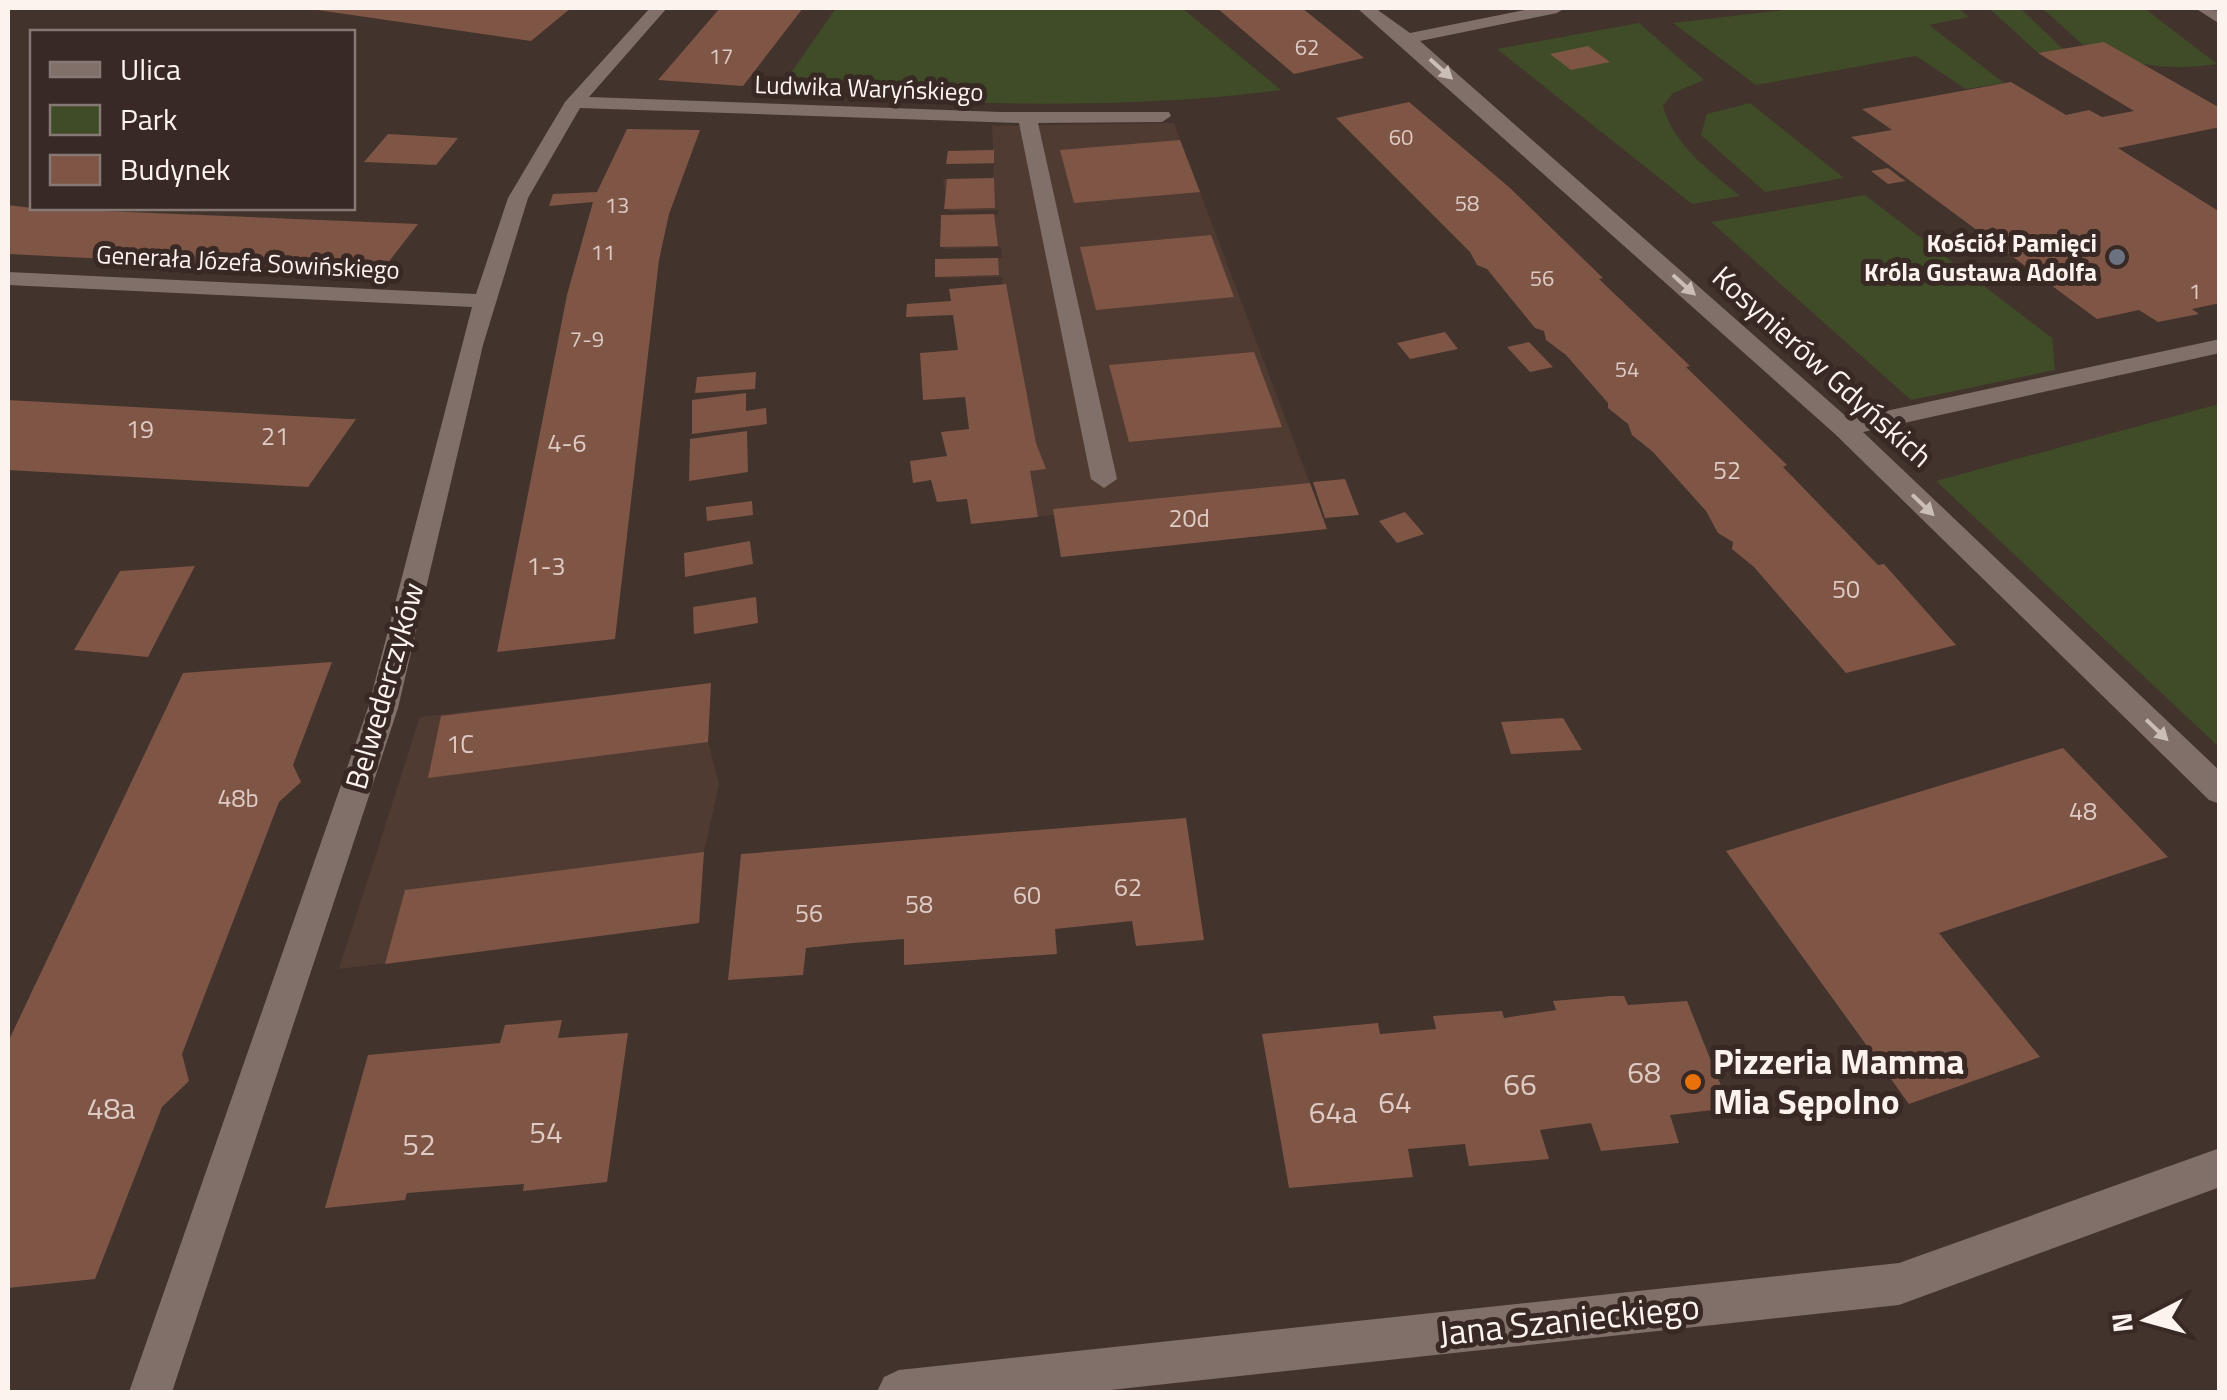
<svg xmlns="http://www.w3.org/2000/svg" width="2227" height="1400" viewBox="0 0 2227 1400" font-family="'Titillium Web',sans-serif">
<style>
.built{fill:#503b33}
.green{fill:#3f4c27}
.building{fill:#7f5546}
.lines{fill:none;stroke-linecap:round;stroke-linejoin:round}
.minor{fill:#81706a;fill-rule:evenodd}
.oneway{fill:#cbbeb9}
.worship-dot{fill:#6b7280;stroke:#382924;stroke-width:4}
.food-dot{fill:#e8710a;stroke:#382924;stroke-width:4}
.labels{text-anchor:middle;stroke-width:10;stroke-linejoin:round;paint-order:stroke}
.far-number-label{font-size:22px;fill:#ddcbc4}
.far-street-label{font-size:25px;fill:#fcf2ee;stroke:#382924}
.far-poi-label{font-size:25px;font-weight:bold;fill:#fcf2ee;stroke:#382924;text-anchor:end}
.number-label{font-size:25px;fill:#ddcbc4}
.street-label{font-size:30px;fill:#fcf2ee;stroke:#382924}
.near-number-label{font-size:30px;fill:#ddcbc4}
.near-poi-label{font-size:35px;font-weight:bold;fill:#fcf2ee;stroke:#382924;text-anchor:start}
.near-street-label{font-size:35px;fill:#fcf2ee;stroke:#382924}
</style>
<rect width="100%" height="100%" fill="#42332d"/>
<g class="built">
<polygon points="1174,123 1327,529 1061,557 1054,515 971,524 965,478 1003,277 939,278 939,260 1002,258 1001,247 943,249 946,217 998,215 999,210 948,211 943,179 993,178 994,164 946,164 948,151 993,150 992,126"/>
<polygon points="711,683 708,742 719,784 704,852 699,923 339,969 420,717"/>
</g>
<g class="green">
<path d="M836,8H1182L1281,90C1112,112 944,102 774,97Z"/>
<polygon points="1801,8 1958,8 1969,17 1929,25 2004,83 1966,89 1916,56 1756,85 1673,23"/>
<polygon points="1989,8 2020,8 2063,49 2038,53"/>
<path d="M2042,8H2144L2217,64C2193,68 2166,68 2143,64C2116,59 2117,40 2083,45Z"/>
<path d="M1639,23L1704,80L1673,93L1663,106C1674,146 1710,171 1740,196L1692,204L1497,49Z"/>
<polygon points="1750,103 1844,178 1765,192 1701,135 1707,114"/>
<polygon points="1865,195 2052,338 2055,370 1911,400 1711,222"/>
<polygon points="2219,404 2220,404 2219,747 1936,481"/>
</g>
<g class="building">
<polygon points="304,8 571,8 531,41"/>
<polygon points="720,8 803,8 743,86 658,80"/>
<polygon points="1217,8 1302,8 1364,58 1294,74"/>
<polygon points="2104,42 2220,108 2220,127 2118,148 2220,212 2220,303 2192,309 2199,314 2158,322 2139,310 2097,319 1851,137 1892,130 1862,109 2011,82 2066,115 2089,110 2102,117 2134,111 2038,53"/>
<polygon points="1588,46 1610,62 1571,70 1550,54"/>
<polygon points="1409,102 1510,188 1603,278 1599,279 1690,366 1686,367 1787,465 1783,467 1878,565 1884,564 1956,645 1846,673 1754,567 1732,549 1733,542 1718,533 1706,511 1653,452 1632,435 1628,424 1608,408 1608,403 1566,355 1546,340 1544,331 1535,328 1487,269 1477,265 1470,252 1336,118"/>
<polygon points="627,129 700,130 669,214 659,260 615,639 497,652 567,295 593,202 549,206 553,194 597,192"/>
<polygon points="388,134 458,138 436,165 364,162"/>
<polygon points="1180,140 1200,192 1074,203 1060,150"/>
<polygon points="994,150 994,163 946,164 948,151"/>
<polygon points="1888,168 1901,178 1906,181 1888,184 1871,171"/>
<polygon points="994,178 995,208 944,209 947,179"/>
<polygon points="8,205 32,208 418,224 380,273 307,269 8,254"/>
<polygon points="994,214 998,246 940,247 941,215"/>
<polygon points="1211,235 1234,297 1096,310 1080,247"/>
<polygon points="998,258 999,275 935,277 935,259"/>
<polygon points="1006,284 1036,443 1046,469 1030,471 1038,517 971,524 967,499 937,502 931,480 913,483 910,461 947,456 941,432 969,429 965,397 923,400 920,353 958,350 953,315 906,317 907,304 951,301 949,289"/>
<polygon points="1445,332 1458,349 1410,359 1397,343"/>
<polygon points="1529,342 1553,367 1530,372 1507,347"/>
<polygon points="1254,352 1282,427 1129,442 1109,365"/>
<polygon points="756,372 755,389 695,393 697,377"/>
<polygon points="746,393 746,411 766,408 767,424 692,434 692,400"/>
<polygon points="8,400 349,419 356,419 308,487 8,470"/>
<polygon points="747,431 748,472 689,481 690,439"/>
<polygon points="1345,479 1359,515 1325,518 1313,482"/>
<polygon points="1310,483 1327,529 1061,557 1053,509"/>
<polygon points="752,501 753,515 707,521 706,507"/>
<polygon points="1405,512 1424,534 1397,543 1379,521"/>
<polygon points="750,541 753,564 685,577 684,553"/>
<polygon points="195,566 148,657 74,650 120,571"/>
<polygon points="756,597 758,623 694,634 693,607"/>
<polygon points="332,662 293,765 301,782 279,802 182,1054 189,1081 162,1107 95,1279 8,1288 8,1042 183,673"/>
<polygon points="711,683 708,742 428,778 441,716"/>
<polygon points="1563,718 1582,750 1511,754 1501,722"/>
<polygon points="2063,748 2168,857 1939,933 2040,1057 1909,1104 1726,851"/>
<polygon points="1186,818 1204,940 1136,946 1132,921 1055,929 1057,954 904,965 904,939 853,943 806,948 803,975 728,980 741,854"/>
<polygon points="704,852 699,923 385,964 405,890"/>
<polygon points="1611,996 1624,996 1628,1005 1687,1001 1730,1108 1670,1115 1679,1143 1601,1151 1591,1123 1540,1130 1549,1159 1469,1166 1465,1144 1408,1149 1413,1177 1289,1188 1262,1034 1378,1023 1380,1034 1436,1029 1433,1016 1502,1011 1504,1018 1556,1010 1553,1001"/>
<polygon points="562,1020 558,1038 628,1033 607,1182 523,1191 524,1184 407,1193 405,1200 325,1208 368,1055 500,1043 505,1025"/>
</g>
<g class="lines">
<g class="minor">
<polygon points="650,8 667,8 589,97 1001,112 1169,112 1171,116 1162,122 1038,123 1117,479 1104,488 1091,479 1019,123 580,108 528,198 483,345 398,708 172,1392 129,1392 368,708 472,307 8,285 8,272 476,294 508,198 565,102"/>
<polygon points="1357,8 1375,8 1410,33 1535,8 1565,8 1557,13 1420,41 1849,419 2220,339 2220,353 1863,432 2220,771 2220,804 2209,800 1835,434"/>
<polygon points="2195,8 2220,11 2220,24"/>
<polygon points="2220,1148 2220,1187 1899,1305 1092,1392 877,1392 884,1377 899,1370 1899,1263"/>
</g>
</g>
<defs><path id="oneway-solid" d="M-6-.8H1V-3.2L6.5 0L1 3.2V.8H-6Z" transform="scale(2.5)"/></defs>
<g class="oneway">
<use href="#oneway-solid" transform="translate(1441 69) rotate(42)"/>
<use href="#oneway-solid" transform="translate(1684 285) rotate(42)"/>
<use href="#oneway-solid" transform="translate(1923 505) rotate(44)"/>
<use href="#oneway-solid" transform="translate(2157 730) rotate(44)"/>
</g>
<circle class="worship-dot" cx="2117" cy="257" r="10"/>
<circle class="food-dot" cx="1693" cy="1082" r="10"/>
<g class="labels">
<g class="far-number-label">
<text x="1307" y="55">62</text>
<text x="721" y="64">17</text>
<text x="1401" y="145">60</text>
<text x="1467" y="211">58</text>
<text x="617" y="213">13</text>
<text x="603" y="260">11</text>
<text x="1542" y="286">56</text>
<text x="2195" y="299">1</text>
<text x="587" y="347">7-9</text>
<text x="1627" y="377">54</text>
</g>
<g class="far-street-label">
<text transform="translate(869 88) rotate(2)" y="9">Ludwika Waryńskiego</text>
<text transform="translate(248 262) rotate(3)" y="9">Generała Józefa Sowińskiego</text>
</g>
<g class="far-poi-label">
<text x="2097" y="252">Kościół Pamięci<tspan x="2097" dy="29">Króla Gustawa Adolfa</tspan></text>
</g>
<g class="number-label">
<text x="140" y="438">19</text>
<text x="275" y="445">21</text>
<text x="567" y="452">4-6</text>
<text x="1727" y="479">52</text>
<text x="1189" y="527">20d</text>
<text x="546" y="575">1-3</text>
<text x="1846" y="598">50</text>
<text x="460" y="753">1C</text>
<text x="238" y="807">48b</text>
<text x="2083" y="820">48</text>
<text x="1128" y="896">62</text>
<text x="1027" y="904">60</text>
<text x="919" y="913">58</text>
<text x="809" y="922">56</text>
</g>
<g class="street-label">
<text transform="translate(1822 367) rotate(42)" y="10">Kosynierów Gdyńskich</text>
<text transform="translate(385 686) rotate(-74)" y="10">Belwederczyków</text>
</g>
<g class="near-number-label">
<text x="1644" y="1083">68</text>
<text x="1520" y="1095">66</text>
<text x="1395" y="1113">64</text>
<text x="111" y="1119">48a</text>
<text x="1333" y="1123">64a</text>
<text x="546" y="1143">54</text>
<text x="419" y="1155">52</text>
</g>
<g class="near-poi-label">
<text x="1713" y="1074">Pizzeria Mamma<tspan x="1713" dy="40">Mia Sępolno</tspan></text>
</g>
<g class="near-street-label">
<text transform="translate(1569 1320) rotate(-6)" y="12">Jana Szanieckiego</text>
</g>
</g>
<rect width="2227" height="1400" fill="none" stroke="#fcf2ee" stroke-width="20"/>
<rect x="30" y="30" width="325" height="180" fill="#382924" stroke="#867975" stroke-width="2.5"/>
<rect x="50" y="62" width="50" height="15" fill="#81706a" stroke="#867975" stroke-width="2.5"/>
<text x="120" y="80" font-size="30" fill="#fcf2ee">Ulica</text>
<rect x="50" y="105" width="50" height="30" fill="#3f4c27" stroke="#867975" stroke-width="2.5"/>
<text x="120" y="130" font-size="30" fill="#fcf2ee">Park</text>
<rect x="50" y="155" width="50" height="30" fill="#7f5546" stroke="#867975" stroke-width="2.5"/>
<text x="120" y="180" font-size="30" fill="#fcf2ee">Budynek</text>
<g transform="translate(2147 1320) rotate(264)" stroke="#382924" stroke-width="8" paint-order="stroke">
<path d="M0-8L18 38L0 25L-18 38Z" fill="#fcf2ee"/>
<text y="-15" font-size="28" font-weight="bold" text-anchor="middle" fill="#fcf2ee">N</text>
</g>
</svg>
